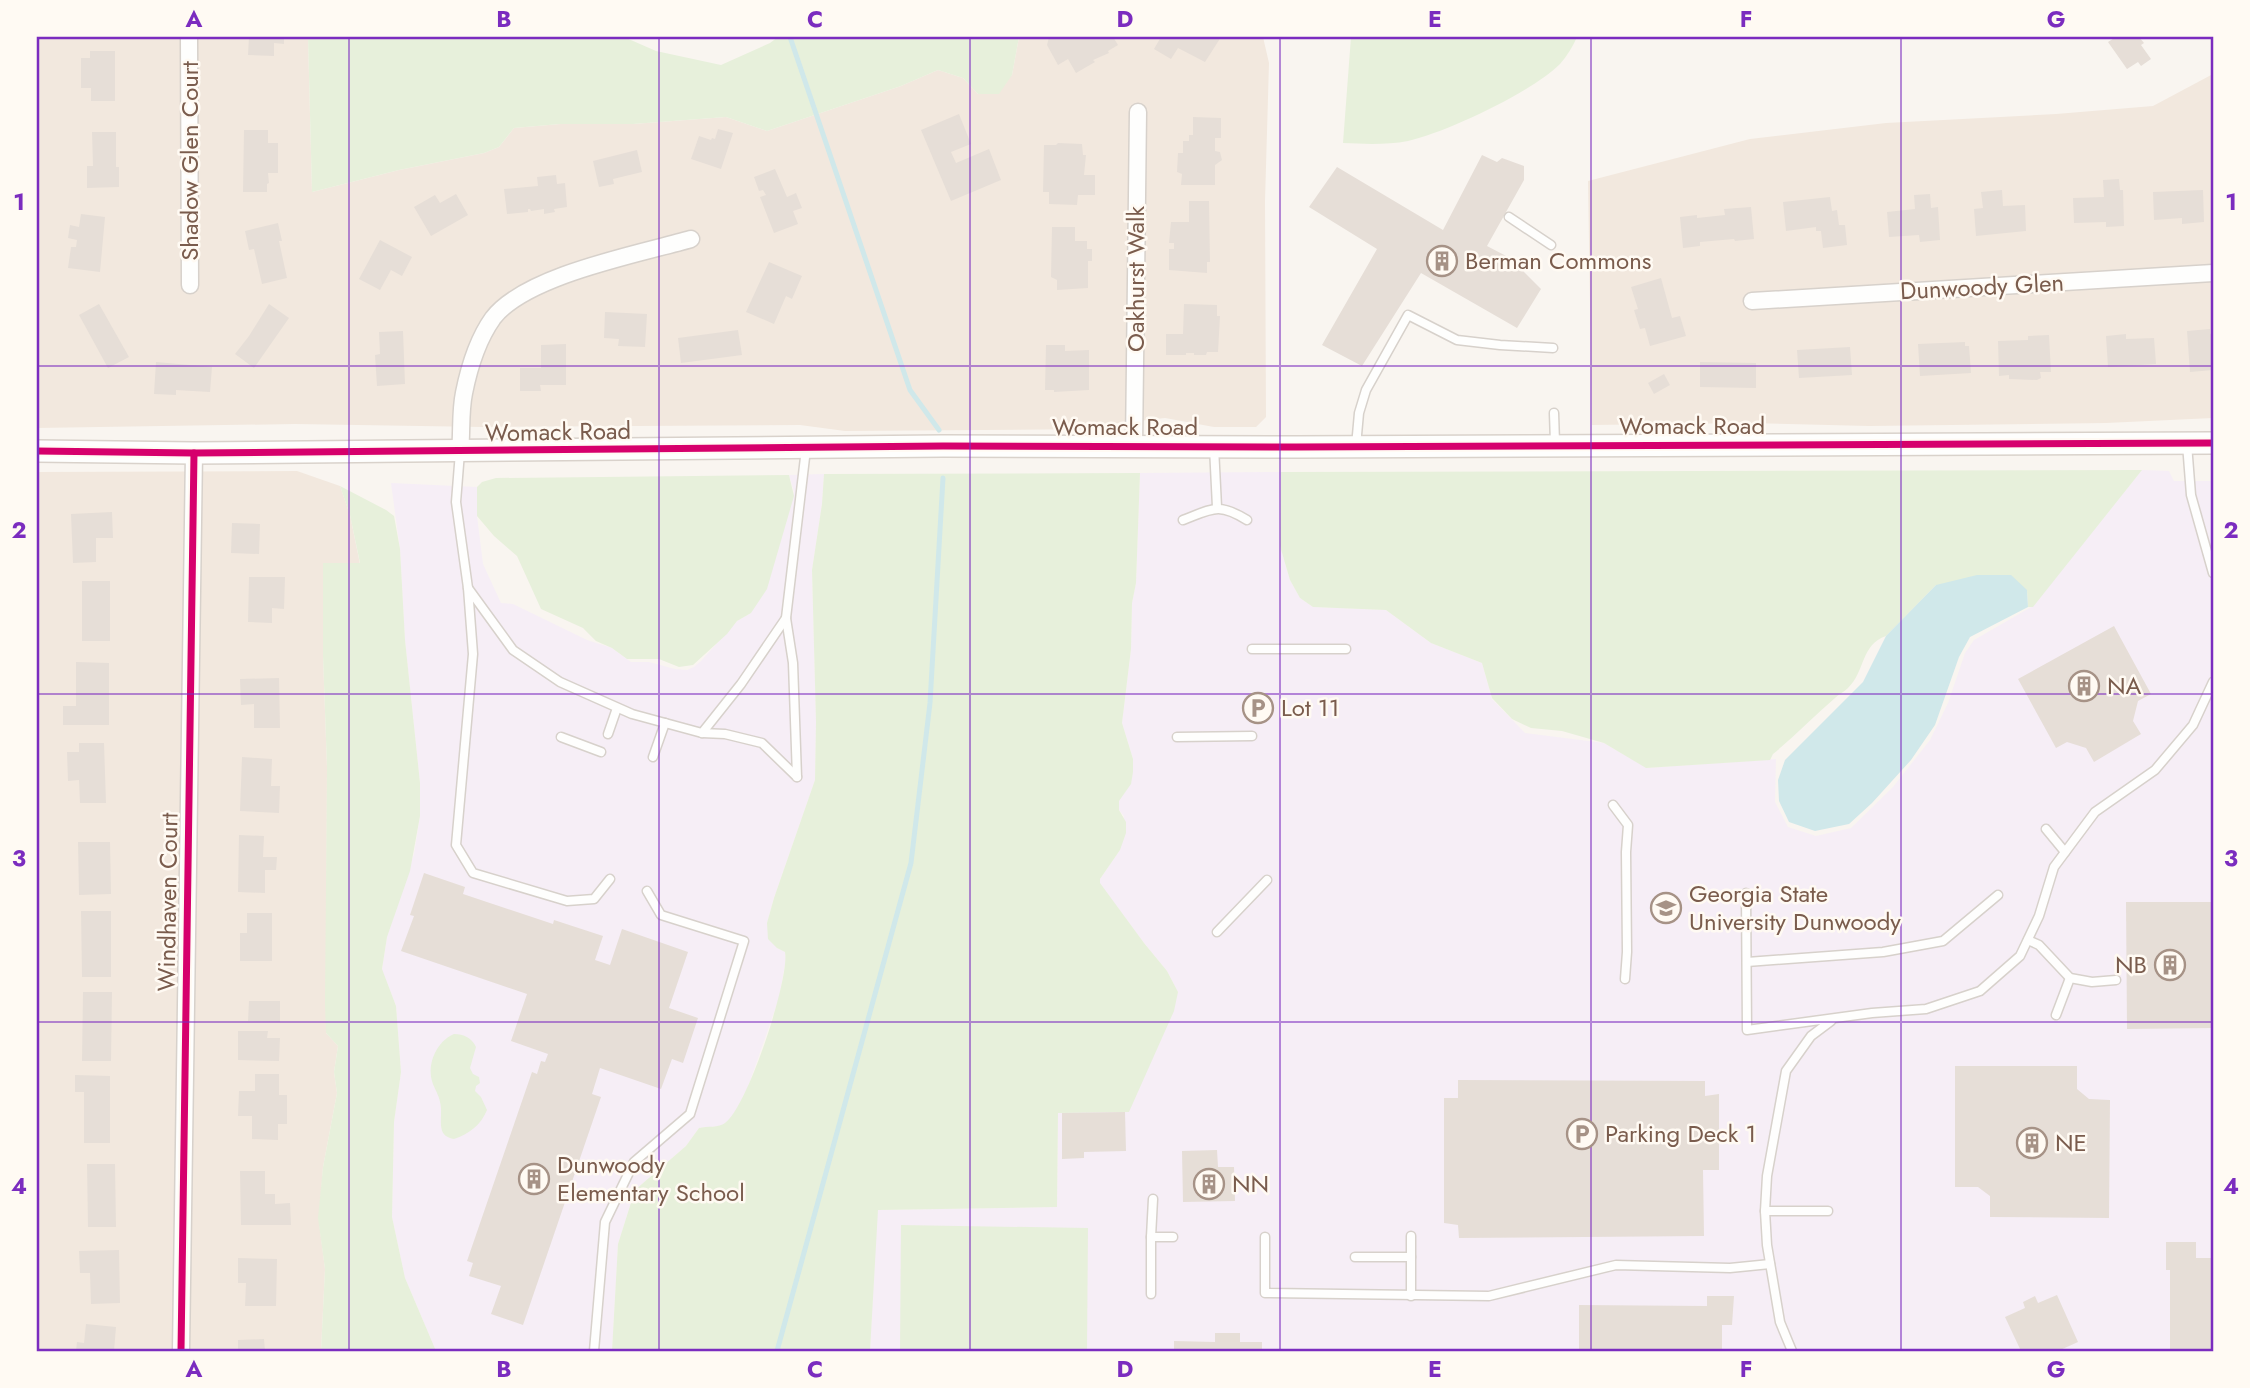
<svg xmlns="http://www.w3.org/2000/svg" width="2250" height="1388" viewBox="0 0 2250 1388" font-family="Jost,sans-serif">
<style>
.residential{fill:#f2e8de}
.education{fill:#f6eef6}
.green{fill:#e7f0db}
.water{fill:#d0e8ea}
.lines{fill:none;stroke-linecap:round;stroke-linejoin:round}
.stream{stroke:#d0e8ea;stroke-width:5}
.building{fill:#e6ded7}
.lane-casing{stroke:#d7d1cb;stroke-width:11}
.street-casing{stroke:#d7d1cb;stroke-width:19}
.secondary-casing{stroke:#d9d2cb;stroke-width:24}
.lane{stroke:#fefefd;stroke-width:8}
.street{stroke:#fefefd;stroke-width:16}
.secondary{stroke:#fefefd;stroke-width:21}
.cycleway-casing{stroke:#fffaf3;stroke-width:11}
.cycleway{stroke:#d6006c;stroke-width:7}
.grid{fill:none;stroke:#7b2cbf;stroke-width:2;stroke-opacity:0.55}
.labels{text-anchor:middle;stroke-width:5;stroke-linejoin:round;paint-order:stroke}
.street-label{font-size:24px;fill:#7a5c4d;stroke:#fffaf3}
.poi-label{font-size:24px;fill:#7a5c4d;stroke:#fffaf3;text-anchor:start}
.neatline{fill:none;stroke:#7b2cbf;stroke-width:2.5}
.grid-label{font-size:23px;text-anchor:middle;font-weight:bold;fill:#7b2cbf}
</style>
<rect width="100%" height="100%" fill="#f9f5f0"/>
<g class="residential">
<polygon points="37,37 308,37 312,192 399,170 484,153 499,147 514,128 560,124 633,124 726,117 767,131 901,86 938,70 963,78 978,94 1012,75 1019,37 1263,37 1269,63 1265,201 1266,417 1256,427 1214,427 1165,418 1111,424 1101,429 845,431 800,425 483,427 295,424 37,428"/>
<polygon points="2213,74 2213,418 2106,423 1869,426 1747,423 1592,425 1588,181 1750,139 1886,123 2056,114 2153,106"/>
<polygon points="297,471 340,486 350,515 360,564 323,564 323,656 327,767 326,1033 338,1046 334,1072 337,1093 323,1167 319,1222 325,1269 321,1351 37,1351 37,472"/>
</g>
<g class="education">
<polygon points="2142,470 2169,471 2174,481 2213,481 2213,1351 870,1351 877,1210 1057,1207 1058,1113 1178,992 1167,971 1144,943 1100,884 1100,879 1120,850 1124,816 1119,810 1119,801 1133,759 1122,723 1131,649 1132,603 1136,583 1140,473 1281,472 1280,546 1290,580 1300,598 1313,607 1386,610 1431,643 1482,663 1492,699 1525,733 1604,743 1647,768 1776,759 1775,802 1788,827 1816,836 1851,828 1893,787 1930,740 1948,703 1965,653 1974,640 2033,606"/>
<polygon points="824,474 822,504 812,570 816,722 815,780 774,898 767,923 777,948 785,952 786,959 779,998 748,1087 733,1116 723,1126 699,1128 686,1146 635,1190 618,1244 612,1351 436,1351 405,1278 392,1217 394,1122 401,1072 396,1006 382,970 387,937 414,854 420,816 420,783 405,640 400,549 391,483 477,487 477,516 483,564 501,603 513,604 587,640 612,648 631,662 649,662 675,669 687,670 694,667 701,661 737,621 751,613 794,492 789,475"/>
</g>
<g class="green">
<polygon points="308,37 624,37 656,51 721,65 770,43 778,37 1019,37 1012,75 999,94 978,94 963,78 938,70 901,86 767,131 726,117 633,124 560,124 514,128 499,147 484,153 399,170 312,192"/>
<path d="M1351,37H1577C1573,46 1567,56 1560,64C1532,92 1447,132 1408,141C1387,145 1364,144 1343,143Z"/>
<path d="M2142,470L2033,607H2028L2027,590L1936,585L1886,636C1861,644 1865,672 1848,688C1844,692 1839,694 1835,698C1814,716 1795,736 1773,754L1770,760L1646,768L1604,743L1562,731L1531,728L1512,719L1492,698L1482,663L1431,643L1386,610L1313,607L1300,598L1290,580L1280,546L1281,472Z"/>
<path d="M1140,473L1136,583L1132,603L1131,649L1122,723L1133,759V772L1131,784L1119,801V810L1126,822V833L1120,850L1100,879V883L1144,943L1167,971L1178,992L1174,1011L1129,1112L1058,1113L1057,1207L878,1210L870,1351H612L618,1244L635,1190L686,1146L699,1128C707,1126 719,1128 725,1123C747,1108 790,979 785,952L777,948L768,939L767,923L774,898L815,780L816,722L812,570L822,504L824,474Z"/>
<polygon points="789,475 794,496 767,589 751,613 737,621 727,634 693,665 679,667 659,659 627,659 612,648 596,641 583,628 541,609 517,556 494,536 477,516 477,487 482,482 496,478"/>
<polygon points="340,486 386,510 394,516 400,549 405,640 420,783 420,816 410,871 387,937 382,969 396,1006 401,1072 394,1122 392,1217 405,1278 436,1351 321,1351 325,1269 318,1218 323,1167 337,1093 334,1072 338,1046 326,1033 325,1004 327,767 323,656 323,563 360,563 350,515"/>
<path d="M454,1034C464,1034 472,1038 476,1047L470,1068L473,1074L479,1077L480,1083L476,1086L475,1091L481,1097L487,1110C481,1125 469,1134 454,1139C434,1136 444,1116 440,1102C439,1095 434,1088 432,1081C427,1063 437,1041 454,1034Z"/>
<polygon points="901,1225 1088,1228 1087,1351 900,1351"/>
</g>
<polygon class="water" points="1977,575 2011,575 2027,590 2028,607 1970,637 1959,657 1935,725 1911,760 1872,803 1849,824 1815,831 1789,822 1779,801 1778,780 1785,760 1863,682 1886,636 1936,585"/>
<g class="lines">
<g class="stream">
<polyline points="790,37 910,390 939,430"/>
<polyline points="777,1351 911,863 930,703 943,478"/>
</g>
</g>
<g class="building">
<polygon points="249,37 284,37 284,44 274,43 274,56 248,55"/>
<polygon points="1049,37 1113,37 1118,45 1108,51 1109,53 1093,60 1095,62 1076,73 1068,59 1058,65 1047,45"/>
<polygon points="1161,37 1221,37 1205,62 1178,48 1171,59 1154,49"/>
<polygon points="2116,37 2139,37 2144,43 2141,45 2151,59 2141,66 2138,62 2127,69 2108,42"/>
<polygon points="90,51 115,51 115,101 91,101 91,88 81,88 81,58 90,58"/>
<polygon points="959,114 971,144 951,152 956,163 989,149 1001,180 951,201 921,130"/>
<polygon points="1193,117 1221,118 1221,138 1215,138 1215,151 1220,152 1222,160 1215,165 1215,185 1181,185 1182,174 1177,172 1178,153 1183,153 1183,141 1189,141 1189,135 1193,135"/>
<polygon points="718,129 733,133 721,169 691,159 699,136 711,140 712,138 715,139"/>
<polygon points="244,130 268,130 268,143 278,143 278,173 268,173 269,183 267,184 267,192 243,192"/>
<polygon points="92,132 116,132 116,167 119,167 119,187 87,188 87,166 93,166"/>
<polygon points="1058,143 1082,144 1083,155 1086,155 1084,175 1095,175 1095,195 1078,195 1077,205 1049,204 1049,192 1043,192 1044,145 1056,145"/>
<polygon points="637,150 642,172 613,179 614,184 599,187 593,161"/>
<polygon points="1482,155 1497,162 1502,158 1524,166 1524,180 1487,246 1510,258 1541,289 1517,328 1421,273 1362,366 1322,345 1377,249 1309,207 1337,167 1443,230"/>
<polygon points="775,169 787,197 796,193 802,208 793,211 798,224 774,233 760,197 766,195 763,190 759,191 754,177"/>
<polygon points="556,175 557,184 565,183 567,207 554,209 555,212 544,214 544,209 531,211 530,209 528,209 528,212 507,214 504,189 538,186 537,177"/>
<polygon points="2119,179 2120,190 2123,190 2124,226 2106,227 2106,222 2074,223 2073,198 2104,197 2103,180"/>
<polygon points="2002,190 2003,206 2025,205 2026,231 1976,236 1974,209 1983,208 1981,192"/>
<polygon points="2203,190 2204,222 2182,224 2182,218 2154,220 2153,192"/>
<polygon points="456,194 468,215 431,236 414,207 435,195 440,203"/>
<polygon points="1930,194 1931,208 1938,207 1940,240 1920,242 1919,235 1889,237 1887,212 1915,209 1914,195"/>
<polygon points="1830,197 1832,211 1837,210 1839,225 1845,225 1847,245 1823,248 1821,231 1816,231 1816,227 1786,231 1783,202"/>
<polygon points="1189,201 1209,201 1210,262 1207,262 1207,273 1169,270 1169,249 1174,249 1174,243 1169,243 1171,222 1189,222"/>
<polygon points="1751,207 1754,239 1735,241 1734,239 1700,242 1700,246 1683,248 1680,217 1697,215 1697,218 1725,215 1724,209"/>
<polygon points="81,214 105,217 100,272 68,268 71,247 76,247 77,240 68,238 70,225 79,227"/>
<polygon points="278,223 282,241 279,241 287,278 262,284 254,249 249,250 245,231"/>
<polygon points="1052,227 1075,227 1075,241 1087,241 1087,249 1092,249 1092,261 1088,261 1088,288 1057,290 1057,280 1051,277"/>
<polygon points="380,240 412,257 402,276 391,270 380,290 359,279"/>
<polygon points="769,262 802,276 792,299 786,296 774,324 746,312"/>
<polygon points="1661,278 1672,318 1680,316 1686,336 1650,346 1645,328 1640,329 1634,310 1638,309 1631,287"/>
<polygon points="99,304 129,357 108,368 79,315"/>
<polygon points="269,304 289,318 254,368 235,354 249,336"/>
<polygon points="1184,304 1217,305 1217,316 1220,316 1218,352 1207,352 1206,355 1194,355 1194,353 1186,353 1186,355 1166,355 1166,334 1183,334"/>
<polygon points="605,312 647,314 645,347 618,346 619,339 604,338"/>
<polygon points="2210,329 2210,334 2213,333 2213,370 2190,372 2187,331"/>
<polygon points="738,330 742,355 681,363 678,338"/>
<polygon points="403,331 405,384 377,386 375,355 380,354 379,332"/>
<polygon points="2126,334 2126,339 2154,338 2156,364 2108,367 2106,336"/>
<polygon points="2049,335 2051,372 2040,372 2041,378 2037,380 2009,379 2009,375 1999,376 1998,341 2028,340 2028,336"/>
<polygon points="1965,342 1965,346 1969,346 1971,373 1920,376 1918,344"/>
<polygon points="566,344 566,385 540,385 541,391 520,391 520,368 541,368 541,345"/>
<polygon points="1046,345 1065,345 1065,351 1089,350 1089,390 1054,392 1054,390 1045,390"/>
<polygon points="1850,347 1852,375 1799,378 1797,350"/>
<polygon points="156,362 212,367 210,392 176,390 176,395 154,394"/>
<polygon points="1700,362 1756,363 1756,388 1700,387"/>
<polygon points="1664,374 1670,385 1654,394 1648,383"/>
<polygon points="112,512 113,538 96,538 96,562 73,563 71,514"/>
<polygon points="232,523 260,524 259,554 231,553"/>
<polygon points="249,577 285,577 284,609 272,608 272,623 248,622"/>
<rect x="82" y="581" width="28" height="60"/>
<polygon points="2114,626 2151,694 2138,701 2133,721 2141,734 2094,762 2086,748 2067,742 2056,748 2018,679"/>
<polygon points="76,662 109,663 109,725 63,725 63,706 76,706"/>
<polygon points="279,678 280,728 254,728 254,704 241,705 240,679"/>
<polygon points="79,743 104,743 106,803 80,803 79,780 68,781 67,752 79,752"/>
<polygon points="242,757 272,759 271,786 280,786 279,813 240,811"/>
<polygon points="239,835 264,836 263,857 277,857 276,870 265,870 265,893 238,892"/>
<polygon points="78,842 110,842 111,894 79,895"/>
<polygon points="424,873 465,887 463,894 553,924 554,920 603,936 595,960 610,965 622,929 688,952 669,1008 698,1018 683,1063 672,1059 661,1089 600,1068 592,1094 601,1097 523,1325 491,1314 501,1286 469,1276 473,1263 467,1261 532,1072 537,1074 541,1061 545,1062 548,1054 511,1041 527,994 401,951 414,916 410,915"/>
<polygon points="2126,902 2213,902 2213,1028 2127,1029"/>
<polygon points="81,911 111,911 111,977 82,977"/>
<polygon points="247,913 272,913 272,961 240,961 240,933 247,933"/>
<polygon points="83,992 112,992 111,1061 82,1061"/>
<polygon points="249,1001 280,1001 280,1022 248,1021"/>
<polygon points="238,1031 268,1031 267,1038 280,1038 279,1061 238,1060"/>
<polygon points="1955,1066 2077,1066 2077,1089 2089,1099 2110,1100 2109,1218 1990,1217 1990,1196 1978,1187 1955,1187"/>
<polygon points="255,1074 279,1074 279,1095 287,1095 287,1124 278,1124 278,1140 252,1139 252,1116 238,1116 239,1091 255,1091"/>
<polygon points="75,1075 110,1076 110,1143 84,1143 84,1092 75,1092"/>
<polygon points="1458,1080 1705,1081 1705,1096 1719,1094 1719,1170 1703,1170 1704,1236 1459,1238 1458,1225 1444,1223 1444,1098 1458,1098"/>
<polygon points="1125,1112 1126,1151 1084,1152 1084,1158 1062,1159 1062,1113"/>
<polygon points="1217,1150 1218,1167 1234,1167 1235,1201 1183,1202 1182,1151"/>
<polygon points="87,1164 115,1164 116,1227 88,1227"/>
<polygon points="240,1171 265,1171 265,1194 275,1194 275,1204 290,1203 291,1225 241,1225"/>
<polygon points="2166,1242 2196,1242 2196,1258 2213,1258 2213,1349 2170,1351 2170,1270 2166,1270"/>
<polygon points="119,1250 120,1303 91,1304 90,1273 80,1273 79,1251"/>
<polygon points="238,1258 277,1259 276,1306 245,1306 246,1283 238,1283"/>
<polygon points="2057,1295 2078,1342 2058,1351 2021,1351 2005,1317 2025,1308 2023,1302 2035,1296 2038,1303"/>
<polygon points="1707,1296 1734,1296 1732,1325 1722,1325 1722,1351 1579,1351 1579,1305 1707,1306"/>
<polygon points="86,1324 116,1327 114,1351 76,1351 77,1342 84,1343"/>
<polygon points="1215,1333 1240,1333 1240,1342 1262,1342 1262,1351 1174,1351 1174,1341 1215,1342"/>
<polygon points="264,1339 265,1351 238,1351 238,1340"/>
</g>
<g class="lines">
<g class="lane-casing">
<g id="lane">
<polyline points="1509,217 1551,245"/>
<polyline points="1554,413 1555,443"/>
<polyline points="2187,444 2191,495 2213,573"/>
<polyline points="1356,446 1359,413 1366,390 1408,315 1457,340 1500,345 1553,348"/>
<polyline points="1214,447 1217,507"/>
<polyline points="460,452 456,502 468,588 473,654 456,845 473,873 567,901 594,899 610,879"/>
<path d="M1183,520C1212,509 1218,502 1247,520"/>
<polyline points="468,588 513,650 560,682 632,714 702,733 725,734 762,743 797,777"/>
<polyline points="1252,649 1346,649"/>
<polyline points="702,733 741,684 786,618"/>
<polyline points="608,734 617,708"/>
<polyline points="561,737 601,752"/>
<polyline points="1177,737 1252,736"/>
<polyline points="653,757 665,723"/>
<polyline points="797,777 793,663 786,618 806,449"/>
<polyline points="1613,805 1628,825 1626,852 1627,952 1625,979"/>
<polyline points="2046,829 2065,852"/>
<polyline points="1746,893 1747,1030 1872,1013 1926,1009 1980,991 2020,956 2039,916 2054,867 2095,812 2155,770 2193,725 2213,682"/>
<polyline points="1217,932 1267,880"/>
<polyline points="2028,940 2039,945 2070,978 2092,982 2116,980"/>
<polyline points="1747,962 1883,952 1943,941 1998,895"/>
<polyline points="2056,1015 2070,978"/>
<polyline points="1765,1211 1828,1211"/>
<polyline points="1411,1236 1411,1296"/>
<polyline points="1151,1237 1153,1199"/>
<polyline points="1265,1237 1265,1293 1489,1296 1616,1265 1730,1268 1770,1264"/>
<polyline points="1355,1257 1411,1257"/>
<polyline points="1151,1294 1151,1237 1173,1237"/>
<polyline points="594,1351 605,1222 634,1162 690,1114 744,941 661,915 647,891"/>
<polyline points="1792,1351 1780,1322 1767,1245 1765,1211 1767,1176 1786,1071 1811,1036 1831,1021"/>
</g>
</g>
<g class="street-casing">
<g id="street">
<polyline points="189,37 190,285"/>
<polyline points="1752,301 2213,273"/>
<polyline points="1134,447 1138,112"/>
<path d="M460,452C462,433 460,412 464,393C469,368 478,339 493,318C526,275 639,254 691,239"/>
<polyline points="181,1351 194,453"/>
</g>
</g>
<g class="secondary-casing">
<polyline id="secondary" points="37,451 194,453 943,446 1296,447 2213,443"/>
</g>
<use href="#lane" class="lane"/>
<use href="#street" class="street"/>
<use href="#secondary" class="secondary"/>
<g class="cycleway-casing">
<g id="cycleway">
<polyline points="37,451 194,453 943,446 1296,447 2213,443"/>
<polyline points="181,1351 194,453"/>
</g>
</g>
<use href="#cycleway" class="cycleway"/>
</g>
<path class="grid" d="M349,37V1351M659,37V1351M970,37V1351M1280,37V1351M1591,37V1351M1901,37V1351M37,366H2213M37,694H2213M37,1022H2213"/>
<defs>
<g id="building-ring" transform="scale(1.575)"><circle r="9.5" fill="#fffaf3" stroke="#a69286" stroke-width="1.5"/><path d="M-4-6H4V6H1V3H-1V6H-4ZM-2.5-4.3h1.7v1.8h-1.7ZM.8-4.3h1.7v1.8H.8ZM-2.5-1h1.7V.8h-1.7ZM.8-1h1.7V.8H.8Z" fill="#a69286"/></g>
<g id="parking-ring" transform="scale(1.575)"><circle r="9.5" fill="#fffaf3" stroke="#a69286" stroke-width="1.5"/><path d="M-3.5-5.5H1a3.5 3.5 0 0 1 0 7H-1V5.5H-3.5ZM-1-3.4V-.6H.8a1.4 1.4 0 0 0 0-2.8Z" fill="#a69286"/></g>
<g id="university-ring" transform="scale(1.575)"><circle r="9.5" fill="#fffaf3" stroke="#a69286" stroke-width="1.5"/><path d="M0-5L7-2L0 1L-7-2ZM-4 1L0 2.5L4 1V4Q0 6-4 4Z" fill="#a69286"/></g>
</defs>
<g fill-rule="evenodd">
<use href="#building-ring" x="1442" y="261"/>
<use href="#building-ring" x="2084" y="686"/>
<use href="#parking-ring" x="1258" y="708"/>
<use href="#university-ring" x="1666" y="908"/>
<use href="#building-ring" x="2170" y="965"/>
<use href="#parking-ring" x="1582" y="1134"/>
<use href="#building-ring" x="2032" y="1143"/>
<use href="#building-ring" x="534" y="1179"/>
<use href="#building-ring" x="1209" y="1184"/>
</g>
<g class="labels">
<g class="street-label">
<text transform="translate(190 161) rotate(-90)" y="8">Shadow Glen Court</text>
<text transform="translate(1136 279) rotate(-90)" y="8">Oakhurst Walk</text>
<text transform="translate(1982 287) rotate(-3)" y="8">Dunwoody Glen</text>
<text x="1692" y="434">Womack Road</text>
<text x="1125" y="435">Womack Road</text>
<text transform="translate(558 432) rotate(-1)" y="8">Womack Road</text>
<text transform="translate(168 902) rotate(-89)" y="8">Windhaven Court</text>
</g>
<g class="poi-label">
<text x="1465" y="269">Berman Commons</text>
<text x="2107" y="694">NA</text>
<text x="1281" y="716">Lot 11</text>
<text x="1689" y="902">Georgia State<tspan x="1689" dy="28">University Dunwoody</tspan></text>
<text x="2147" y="973" text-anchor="end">NB</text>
<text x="1605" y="1142">Parking Deck 1</text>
<text x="2055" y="1151">NE</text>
<text x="557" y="1173">Dunwoody<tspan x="557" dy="28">Elementary School</tspan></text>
<text x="1232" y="1192">NN</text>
</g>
</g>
<rect width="2250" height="1388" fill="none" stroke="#fffaf3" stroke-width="77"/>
<rect x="38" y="38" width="2174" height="1312" class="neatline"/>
<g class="grid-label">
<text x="194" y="27">A</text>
<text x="504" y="27">B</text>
<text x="815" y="27">C</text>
<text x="1125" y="27">D</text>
<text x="1435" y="27">E</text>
<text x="1746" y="27">F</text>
<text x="2056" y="27">G</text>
<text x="19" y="210">1</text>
<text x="2231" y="210">1</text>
<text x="19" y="538">2</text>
<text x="2231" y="538">2</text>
<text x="19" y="866">3</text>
<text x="2231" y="866">3</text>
<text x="19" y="1194">4</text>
<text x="2231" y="1194">4</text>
<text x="194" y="1377">A</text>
<text x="504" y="1377">B</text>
<text x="815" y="1377">C</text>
<text x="1125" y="1377">D</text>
<text x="1435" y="1377">E</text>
<text x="1746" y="1377">F</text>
<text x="2056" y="1377">G</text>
</g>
</svg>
